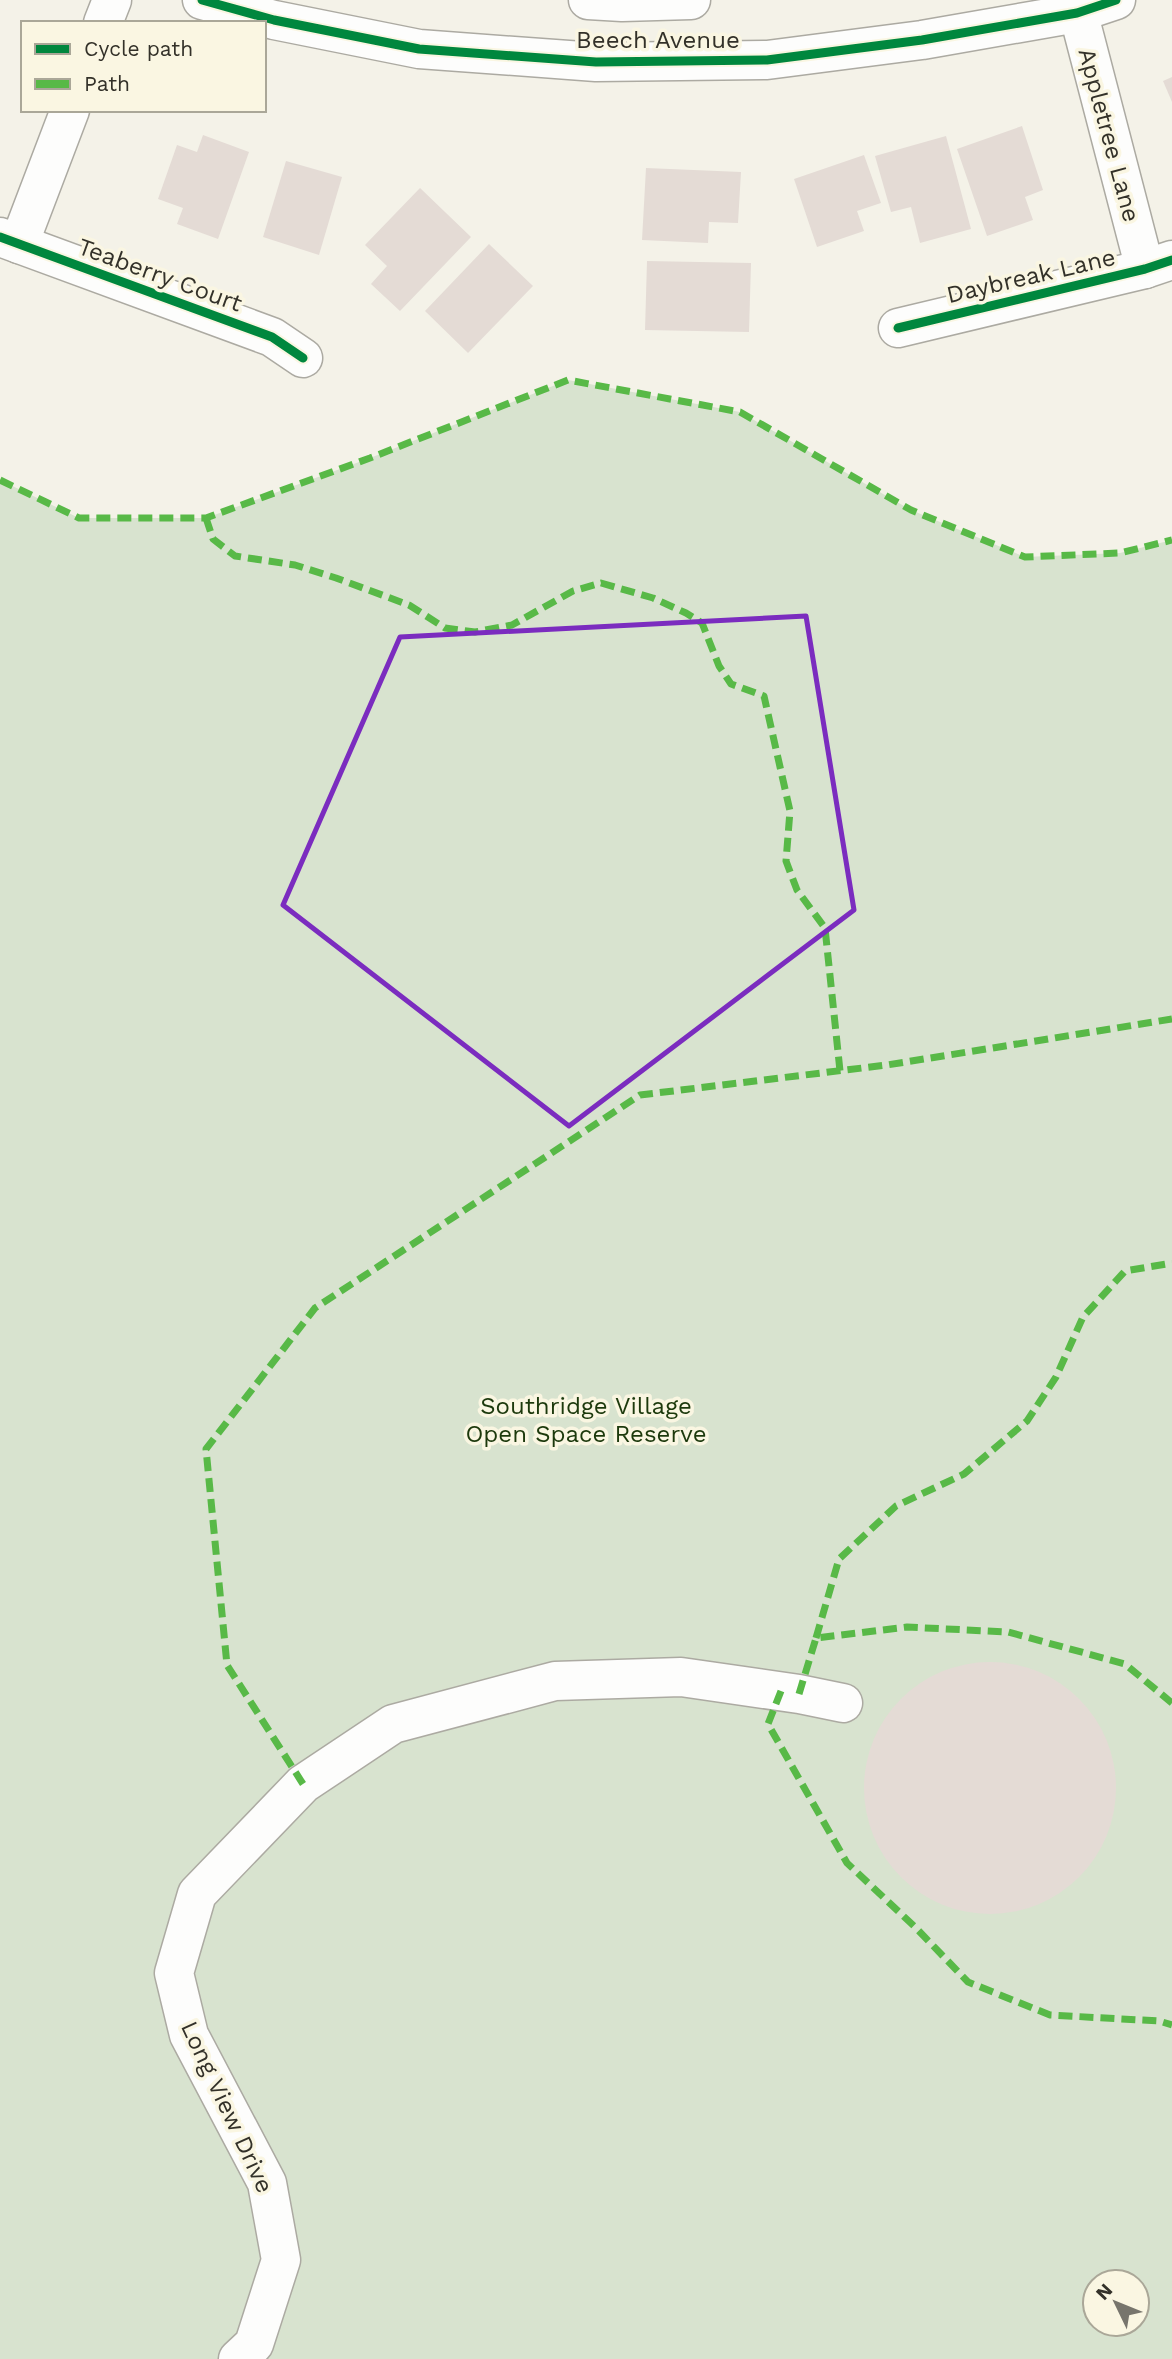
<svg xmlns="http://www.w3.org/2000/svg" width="1172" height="2359" viewBox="0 0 1172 2359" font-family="'Work Sans',sans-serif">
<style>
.green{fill:#d8e3cf;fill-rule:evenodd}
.building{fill:#e4dbd5}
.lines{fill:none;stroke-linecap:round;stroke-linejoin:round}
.minor-casing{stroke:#acaaa2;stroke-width:41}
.minor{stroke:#fdfdfc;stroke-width:38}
.quiet{stroke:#58b947;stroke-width:7;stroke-dasharray:14 7;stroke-linecap:butt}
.cycleway-casing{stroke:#faf6e2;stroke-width:13}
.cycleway{stroke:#00873e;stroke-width:9}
.marked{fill:none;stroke:#7b2cbf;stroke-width:5;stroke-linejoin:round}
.labels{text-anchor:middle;stroke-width:7;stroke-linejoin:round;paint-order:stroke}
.street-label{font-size:24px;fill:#333129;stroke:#faf6e2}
.park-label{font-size:24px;fill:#1c390c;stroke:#faf6e2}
</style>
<rect width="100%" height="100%" fill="#f4f2e8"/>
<path class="green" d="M568,380L740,412L911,510L1025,557L1120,553L1172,540V2359H0V480L79,518H206L370,458ZM1095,2282H1137V2324H1095Z"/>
<g class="building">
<polygon points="1172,77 1172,102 1163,81"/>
<polygon points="1022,126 1043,190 1025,197 1033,220 987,236 957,149"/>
<polygon points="203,135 249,152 218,239 177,224 183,208 158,199 177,145 197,152"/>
<polygon points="946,136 971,229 920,243 911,207 891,212 875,156"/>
<polygon points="864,155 881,203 857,211 864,231 817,247 794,179"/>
<polygon points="286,161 342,177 319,255 263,237"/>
<polygon points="646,168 741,172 738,223 709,222 708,243 642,240"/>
<polygon points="420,188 471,237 400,311 371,284 387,266 365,245"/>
<polygon points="489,244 533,286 468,353 425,311"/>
<polygon points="647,261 751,263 749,332 645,330"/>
<circle cx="990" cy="1788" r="126"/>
</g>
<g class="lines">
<g class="minor-casing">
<g id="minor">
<polyline points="202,0 274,20 419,49 596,62 767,60 922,40 1077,13 1116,0"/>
<polyline points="588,0 622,2 691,0"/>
<polyline points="1075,0 1145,269"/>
<polyline points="103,23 112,0"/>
<polyline points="0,237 272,337 303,358"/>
<polyline points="19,244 70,110"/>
<polyline points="898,328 1145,269 1172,260"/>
<polyline points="238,2359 254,2344 281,2260 267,2183 189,2035 174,1973 197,1894 303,1784 393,1724 555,1681 681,1677 799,1694 843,1703"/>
</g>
</g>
<use href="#minor" class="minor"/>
<g class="quiet">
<polyline points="0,480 79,518 206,518 370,458 568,380 740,412 911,510 1025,557 1120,553 1172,540"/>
<polyline points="206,518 213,539 235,556 295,565 336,578 409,605 445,628 475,632 512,625 573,591 601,583 653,598 686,613 702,623 719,666 731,684 764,696 790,811 786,861 797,890 825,928 840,1071"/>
<polyline points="816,1638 839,1559 896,1506 964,1474 1027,1421 1056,1377 1083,1317 1125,1271 1172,1263"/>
<polyline points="781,1691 768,1724 847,1863 915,1927 968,1982 1050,2015 1159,2021 1172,2025"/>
<polyline points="799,1694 816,1638 907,1627 1008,1632 1125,1664 1172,1703"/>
<polyline points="303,1784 227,1665 206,1449 315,1308 640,1095 887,1065 1172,1019"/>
</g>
<g class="cycleway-casing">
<g id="cycleway">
<polyline points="202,0 274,20 419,49 596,62 767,60 922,40 1077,13 1116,0"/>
<polyline points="0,237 272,337 303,358"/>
<polyline points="898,328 1145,269 1172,260"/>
</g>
</g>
<use href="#cycleway" class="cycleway"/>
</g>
<path class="marked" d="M806,616L854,910L569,1126L283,905L400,637Z"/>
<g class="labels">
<g class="street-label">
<text x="658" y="48">Beech Avenue</text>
<text transform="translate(1109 135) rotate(75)" y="8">Appletree Lane</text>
<text transform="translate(160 275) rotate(20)" y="8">Teaberry Court</text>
<text transform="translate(1031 276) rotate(-13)" y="8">Daybreak Lane</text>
<text transform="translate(227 2107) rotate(65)" y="8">Long View Drive</text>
</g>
<g class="park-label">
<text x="586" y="1414">Southridge Village<tspan x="586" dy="28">Open Space Reserve</tspan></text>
</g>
</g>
<rect x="21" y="21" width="245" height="91" fill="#faf6e2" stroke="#aaa798" stroke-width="2"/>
<rect x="35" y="44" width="35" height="10" fill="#00873e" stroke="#aaa798" stroke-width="2"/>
<text x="84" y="56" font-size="21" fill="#333129">Cycle path</text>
<rect x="35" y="79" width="35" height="10" fill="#58b947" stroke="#aaa798" stroke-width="2"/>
<text x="84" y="91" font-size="21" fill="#333129">Path</text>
<g transform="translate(1116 2303) rotate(313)"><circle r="33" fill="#faf6e2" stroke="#aaa798" stroke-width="2"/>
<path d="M0-5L12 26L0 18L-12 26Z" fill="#77756c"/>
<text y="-10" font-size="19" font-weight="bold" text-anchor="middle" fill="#333129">N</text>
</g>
</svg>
